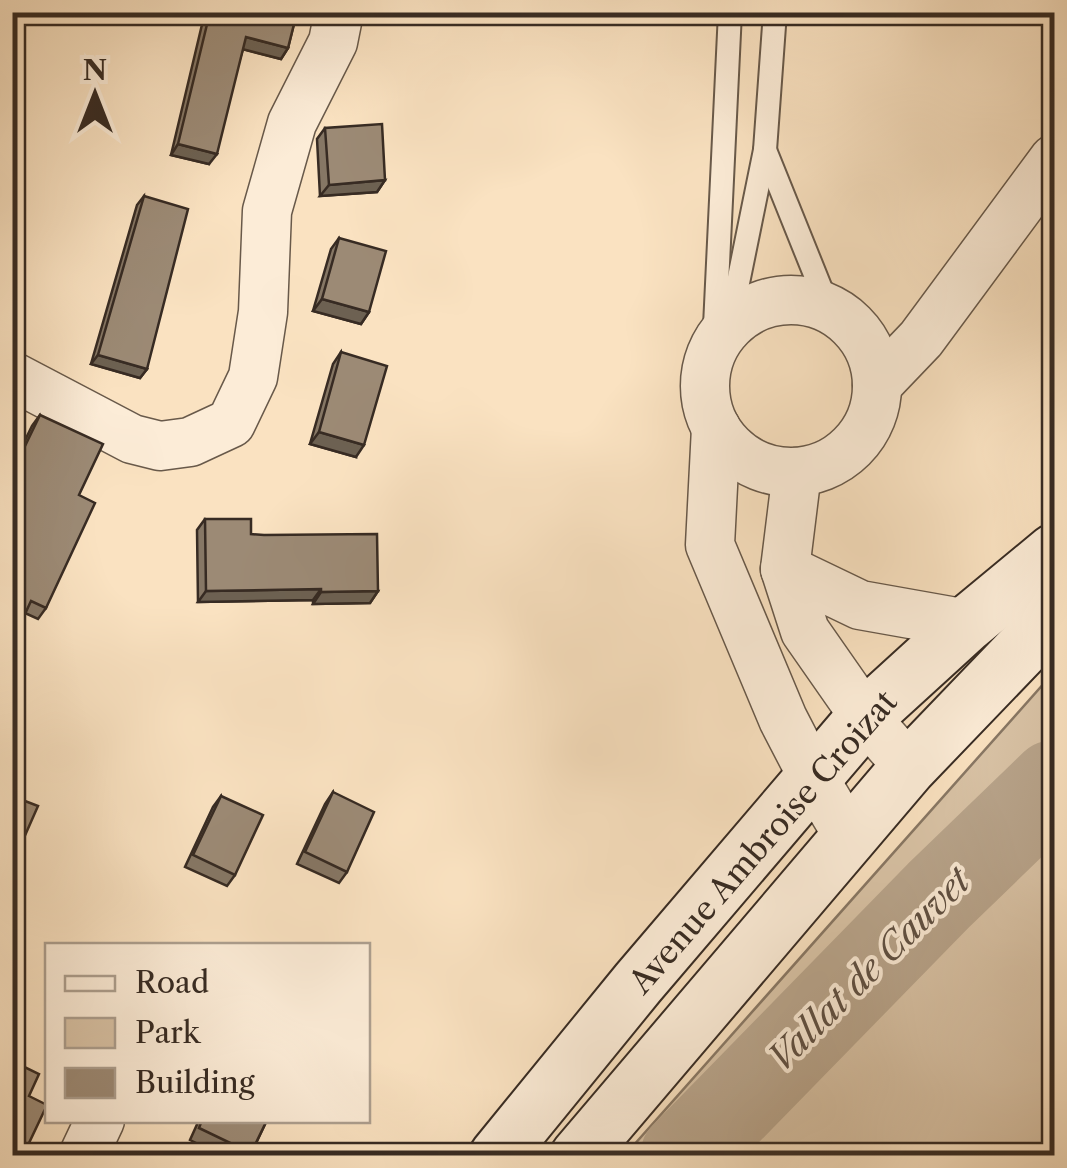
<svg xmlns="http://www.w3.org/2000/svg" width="1067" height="1168" viewBox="0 0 1067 1168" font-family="'Libre Caslon Text',serif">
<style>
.green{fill:#d9c3a6;stroke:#887764;stroke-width:2.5}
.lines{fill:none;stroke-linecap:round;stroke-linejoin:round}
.river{stroke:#b8a48b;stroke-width:88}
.service-casing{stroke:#68594a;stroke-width:26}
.minor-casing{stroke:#68594a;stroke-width:51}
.secondary-casing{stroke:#372b23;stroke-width:59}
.service{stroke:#fcecd7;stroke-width:22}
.minor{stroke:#fcecd7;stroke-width:48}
.secondary{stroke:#fcecd7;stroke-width:55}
.wall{fill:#867765;stroke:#372b23;stroke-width:2.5}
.shaded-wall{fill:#6d6152;stroke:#372b23;stroke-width:2.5}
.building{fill:#9c8a75;stroke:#372b23;stroke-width:2.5}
.labels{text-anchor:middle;stroke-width:8;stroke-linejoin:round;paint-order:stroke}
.street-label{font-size:32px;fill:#372b23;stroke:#fcecd7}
.water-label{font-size:35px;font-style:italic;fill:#5e4f42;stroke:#fcecd7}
</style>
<rect width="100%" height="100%" fill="#fae2c1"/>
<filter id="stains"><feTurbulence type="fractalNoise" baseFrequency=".002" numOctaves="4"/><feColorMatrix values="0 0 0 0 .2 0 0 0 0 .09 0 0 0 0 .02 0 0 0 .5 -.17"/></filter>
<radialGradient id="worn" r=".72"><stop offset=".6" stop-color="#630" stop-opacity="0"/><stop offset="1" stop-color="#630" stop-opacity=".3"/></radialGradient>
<polygon class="green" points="1054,672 1054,1155 625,1155"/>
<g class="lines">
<polyline class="river" points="684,1156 939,895 1054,784"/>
<g class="service-casing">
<g id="service">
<polyline points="765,150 829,309"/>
<polyline points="729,327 765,150 775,12"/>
<polyline points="714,347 730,12"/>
</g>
</g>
<g class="minor-casing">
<g id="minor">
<circle cx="791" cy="386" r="86"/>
<polyline points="12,376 132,439 160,446 190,442 231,423 253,377 263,312 267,211 292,123 333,42 339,12"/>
<polyline points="877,385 921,339 1054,159"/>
<polyline points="716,428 710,545 783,719 813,777 849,837"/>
<polyline points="797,472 785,569 805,631 865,717 909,767"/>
<polyline points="785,569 860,605 967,624"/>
<polyline points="83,1156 100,1120"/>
</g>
</g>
<g class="secondary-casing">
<g id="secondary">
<polyline points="497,1156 638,983 865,717 967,624 1054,552"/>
<polyline points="578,1156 909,767 1054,616"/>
</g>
</g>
<use href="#service" class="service"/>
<use href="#minor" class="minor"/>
<use href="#secondary" class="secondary"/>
</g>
<g class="wall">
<polygon points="205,12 297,12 288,48 281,59 243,49 209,164 171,155"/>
<polygon points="325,128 385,180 377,192 320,196 317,139"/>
<polygon points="144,196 147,369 140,378 91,364 137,205"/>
<polygon points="339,238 369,312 361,324 313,311 331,249"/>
<polygon points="341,352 356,457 310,444 333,364"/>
<polygon points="40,415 79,495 46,608 38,619 25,613 12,642 12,467 32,426"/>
<polygon points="205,519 251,534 378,591 370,603 313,604 313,600 198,602 197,530"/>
<polygon points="333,792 347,872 339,883 297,864 325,804"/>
<polygon points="12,796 19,849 12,858"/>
<polygon points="221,796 235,875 227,886 185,867 213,807"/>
<polygon points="12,1061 29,1096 28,1145 20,1156 12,1154"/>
<polygon points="199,1120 267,1120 250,1156 223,1156 190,1140"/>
</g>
<g class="shaded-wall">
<polygon points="246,37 288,48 281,59 238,48"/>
<polygon points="178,144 217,154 209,164 171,155"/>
<polygon points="385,180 377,192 320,196 329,185"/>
<polygon points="322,299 369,312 361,324 313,311"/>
<polygon points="98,355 147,369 140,378 91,364"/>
<polygon points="319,432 364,445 356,457 310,444"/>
<polygon points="321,589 313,600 198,602 206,591"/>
<polygon points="378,591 370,603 313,604 321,592"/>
</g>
<g class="building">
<polygon points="210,12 297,12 288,48 246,37 217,154 178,144"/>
<polygon points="382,124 385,180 329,185 325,128"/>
<polygon points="144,196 188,209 147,369 98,355"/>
<polygon points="339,238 386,251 369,312 322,299"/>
<polygon points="341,352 387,366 364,445 319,432"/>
<polygon points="40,415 103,444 79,495 95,503 46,608 31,601 12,642 12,473"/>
<polygon points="205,519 251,519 251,534 264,535 377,534 378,591 321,592 321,589 206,591"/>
<polygon points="333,792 374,812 347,872 305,852"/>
<polygon points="12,796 38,806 19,849 12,846"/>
<polygon points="221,796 263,815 235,875 193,855"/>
<polygon points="12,1061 39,1074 29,1096 47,1105 28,1145 12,1138"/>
<polygon points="202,1120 267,1120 251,1153 199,1128"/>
</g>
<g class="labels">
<g class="street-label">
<text transform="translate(763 842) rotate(-49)" y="11">Avenue Ambroise Croizat</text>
</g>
<g class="water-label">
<text transform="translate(869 970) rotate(-45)" y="12">Vallat de Cauvet</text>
</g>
</g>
<rect width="1067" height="1168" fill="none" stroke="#fae2c1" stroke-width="50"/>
<rect x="15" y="15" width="1037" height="1138" fill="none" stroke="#372b23" stroke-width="5"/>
<rect x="25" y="25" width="1017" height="1118" fill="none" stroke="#372b23" stroke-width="2.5"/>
<rect x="45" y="943" width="325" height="180" fill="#fcecd7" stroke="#ad9f8f" stroke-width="2.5"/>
<rect x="65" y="976" width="50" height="15" fill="#fcecd7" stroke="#ad9f8f" stroke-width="2.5"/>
<text x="135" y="993" font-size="30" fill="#372b23">Road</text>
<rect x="65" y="1018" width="50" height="30" fill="#d9c3a6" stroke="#ad9f8f" stroke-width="2.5"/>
<text x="135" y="1043" font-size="30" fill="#372b23">Park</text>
<rect x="65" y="1068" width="50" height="30" fill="#9c8a75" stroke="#ad9f8f" stroke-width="2.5"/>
<text x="135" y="1093" font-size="30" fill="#372b23">Building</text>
<g transform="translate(95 95)" stroke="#fcecd7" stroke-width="8" paint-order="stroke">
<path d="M0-8L18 38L0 25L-18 38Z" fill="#372b23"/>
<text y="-15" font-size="28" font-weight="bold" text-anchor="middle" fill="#372b23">N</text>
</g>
<rect width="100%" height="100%" filter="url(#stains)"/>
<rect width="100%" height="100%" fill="url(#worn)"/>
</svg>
